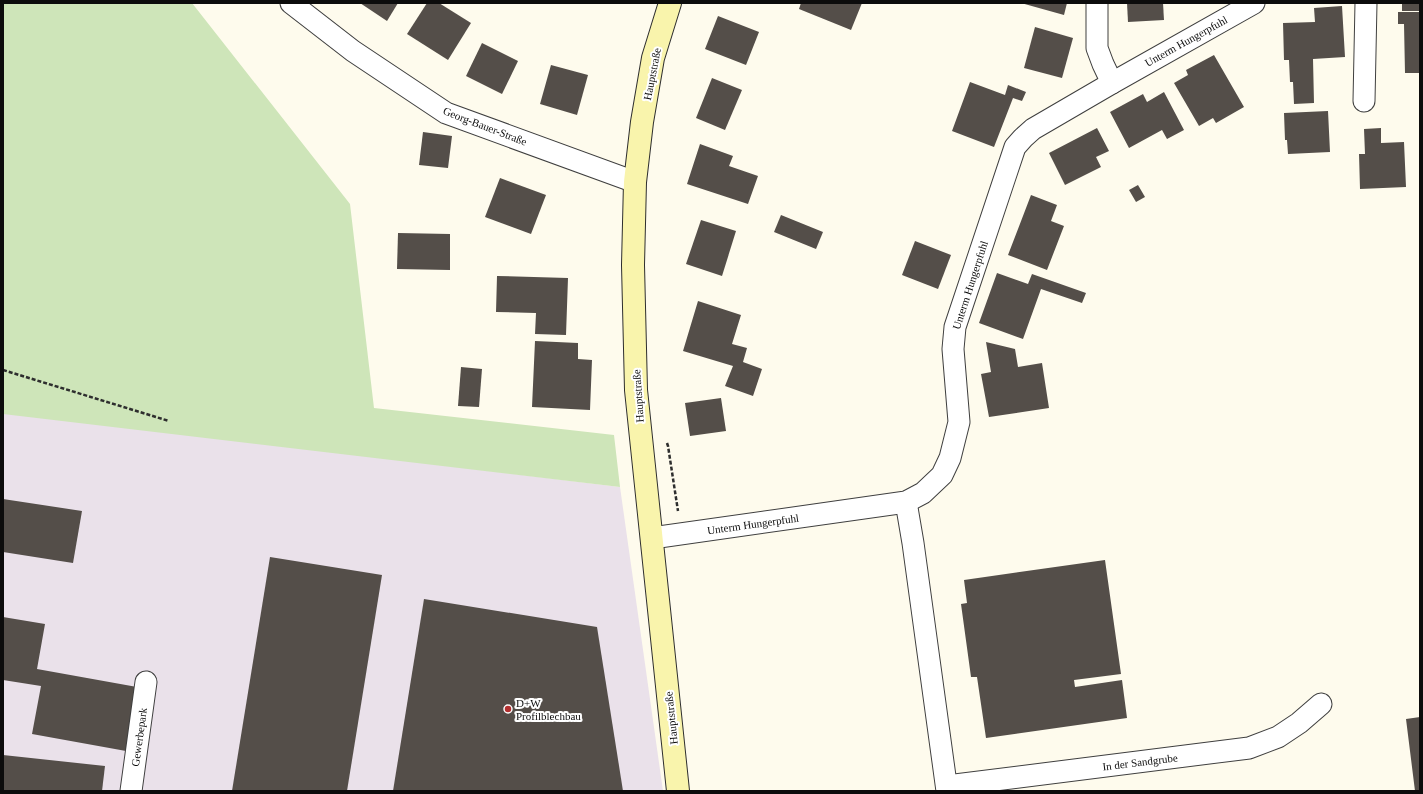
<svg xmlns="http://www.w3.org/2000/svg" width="1423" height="794" viewBox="0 0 1423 794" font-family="Georgia,serif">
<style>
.industrial{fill:#eae1ea}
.green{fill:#cee5b9}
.building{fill:#544e49}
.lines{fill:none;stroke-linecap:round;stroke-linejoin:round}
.street-casing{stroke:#3f3f3f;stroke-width:23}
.secondary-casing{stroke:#2e2e2e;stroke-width:24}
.path{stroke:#2e2e2e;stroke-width:2.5;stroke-dasharray:4 2;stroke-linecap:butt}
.street{stroke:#fff;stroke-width:21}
.secondary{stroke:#f9f4ac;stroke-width:22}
.poi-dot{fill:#b22f2f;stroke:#fff;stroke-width:1.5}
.labels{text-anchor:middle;stroke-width:4;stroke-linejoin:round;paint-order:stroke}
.street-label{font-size:11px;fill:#0c0c0c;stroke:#fff}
.poi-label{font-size:11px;fill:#0c0c0c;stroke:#fff;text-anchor:start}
</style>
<rect width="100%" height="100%" fill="#fefbed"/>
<polygon class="industrial" points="3,411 620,487 663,791 3,791"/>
<polygon class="green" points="3,3 192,3 350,204 374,408 614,435 620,487 3,414"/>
<g class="building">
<polygon points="360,3 398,3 387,21"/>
<polygon points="427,3 439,3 471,23 448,60 407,34"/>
<polygon points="801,3 862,3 851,30 799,9"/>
<polygon points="1021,3 1067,3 1064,15"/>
<polygon points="1127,3 1163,3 1164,20 1128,22"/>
<rect x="1402" y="3" width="18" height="8"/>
<polygon points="1342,6 1345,57 1313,59 1314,103 1294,104 1293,82 1290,82 1289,60 1284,60 1283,23 1315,22 1314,8"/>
<polygon points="1398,12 1420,12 1420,73 1405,73 1404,24 1398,24"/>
<polygon points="718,16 759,32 746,65 705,49"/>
<polygon points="1035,27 1073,38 1062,78 1024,68"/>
<polygon points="482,43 518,61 502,94 466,76"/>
<polygon points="1214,55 1244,107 1216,123 1213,118 1199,126 1174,83 1188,75 1186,70"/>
<polygon points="551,65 588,75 577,115 540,104"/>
<polygon points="712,78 742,90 725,130 696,118"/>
<polygon points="970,82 1005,95 1008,85 1026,92 1022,101 1013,98 994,147 952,131"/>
<polygon points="1164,92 1184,130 1167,139 1162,130 1129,148 1110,112 1143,94 1147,102"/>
<polygon points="1328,111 1330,152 1288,154 1287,140 1285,140 1284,113"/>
<polygon points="1097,128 1109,151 1096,157 1101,167 1065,185 1049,153"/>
<polygon points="1381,128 1381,143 1404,142 1406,187 1360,189 1359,154 1365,154 1364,129"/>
<polygon points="423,132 452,136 448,168 419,165"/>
<polygon points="700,144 733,156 729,166 758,176 748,204 687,184"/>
<polygon points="500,178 546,195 531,234 485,217"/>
<polygon points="1138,185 1145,197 1136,202 1129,190"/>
<polygon points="1031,195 1057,205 1051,221 1064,226 1047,270 1008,255"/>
<polygon points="781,215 823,232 816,249 774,232"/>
<polygon points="701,220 736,231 722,276 686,264"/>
<polygon points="398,233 450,234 450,270 397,269"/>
<polygon points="915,241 951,255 938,289 902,275"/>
<polygon points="997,273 1028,284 1032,274 1086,293 1082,303 1041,289 1023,339 979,323"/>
<polygon points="497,276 568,278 566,335 535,334 536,313 496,312"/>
<polygon points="698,301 741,315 732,344 747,348 743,362 762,369 753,396 725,386 733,366 683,351"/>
<polygon points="535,341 578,343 578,359 592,360 590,410 532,407"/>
<polygon points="986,342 1015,349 1018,367 1042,363 1049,408 989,417 981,374 991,372"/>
<polygon points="461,367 482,369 479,407 458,406"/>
<polygon points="721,398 726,431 690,436 685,403"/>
<polygon points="3,499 82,511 73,563 3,552"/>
<polygon points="270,557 382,575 347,791 232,791"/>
<polygon points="1105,560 1121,674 1074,680 1075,687 1122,680 1127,718 986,738 977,677 971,677 961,604 967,603 964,580"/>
<polygon points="424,599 597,627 623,791 393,791"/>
<polygon points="3,617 45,624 37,669 137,687 126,751 32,734 41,686 3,680"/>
<polygon points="1420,717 1420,791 1415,791 1406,719"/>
<polygon points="3,755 105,766 102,791 3,791"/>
</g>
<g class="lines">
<g class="street-casing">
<g id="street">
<polyline points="291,3 353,51 446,113 635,182"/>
<polyline points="1097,3 1097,48 1103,64 1112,83"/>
<polyline points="1364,101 1366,3"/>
<polyline points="906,502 913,543 947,791"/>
<polyline points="652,538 906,502 923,493 942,475 950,458 959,422 953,349 955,327 1015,147 1023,138 1033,129 1112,83 1254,3"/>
<polyline points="947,786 1249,748 1278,737 1299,723 1321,704"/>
<polyline points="131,791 146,682"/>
</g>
</g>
<g class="secondary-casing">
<polyline id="secondary" points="670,3 653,58 642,122 635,182 633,265 636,390 678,791"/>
</g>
<g class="path">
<polyline points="3,370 169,421"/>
<polyline points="667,443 668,446 678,511"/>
</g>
<use href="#street" class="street"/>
<use href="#secondary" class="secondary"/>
</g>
<circle class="poi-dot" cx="508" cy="709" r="4"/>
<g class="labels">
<g class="street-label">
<text transform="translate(1186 41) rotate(-29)" y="4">Unterm Hungerpfuhl</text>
<text transform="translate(652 74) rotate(-79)" y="4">Hauptstraße</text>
<text transform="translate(485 126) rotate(21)" y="4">Georg-Bauer-Straße</text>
<text transform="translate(970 285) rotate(-72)" y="4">Unterm Hungerpfuhl</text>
<text transform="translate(638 396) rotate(-94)" y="4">Hauptstraße</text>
<text transform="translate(753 524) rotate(-8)" y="4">Unterm Hungerpfuhl</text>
<text transform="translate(671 718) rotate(-96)" y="4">Hauptstraße</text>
<text transform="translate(139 737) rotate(-82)" y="4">Gewerbepark</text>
<text transform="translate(1140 762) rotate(-7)" y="4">In der Sandgrube</text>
</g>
<g class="poi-label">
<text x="516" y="707">D+W<tspan x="516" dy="13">Profilblechbau</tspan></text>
</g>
</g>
<rect width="1423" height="794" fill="none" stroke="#0c0c0c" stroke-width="8"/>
</svg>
